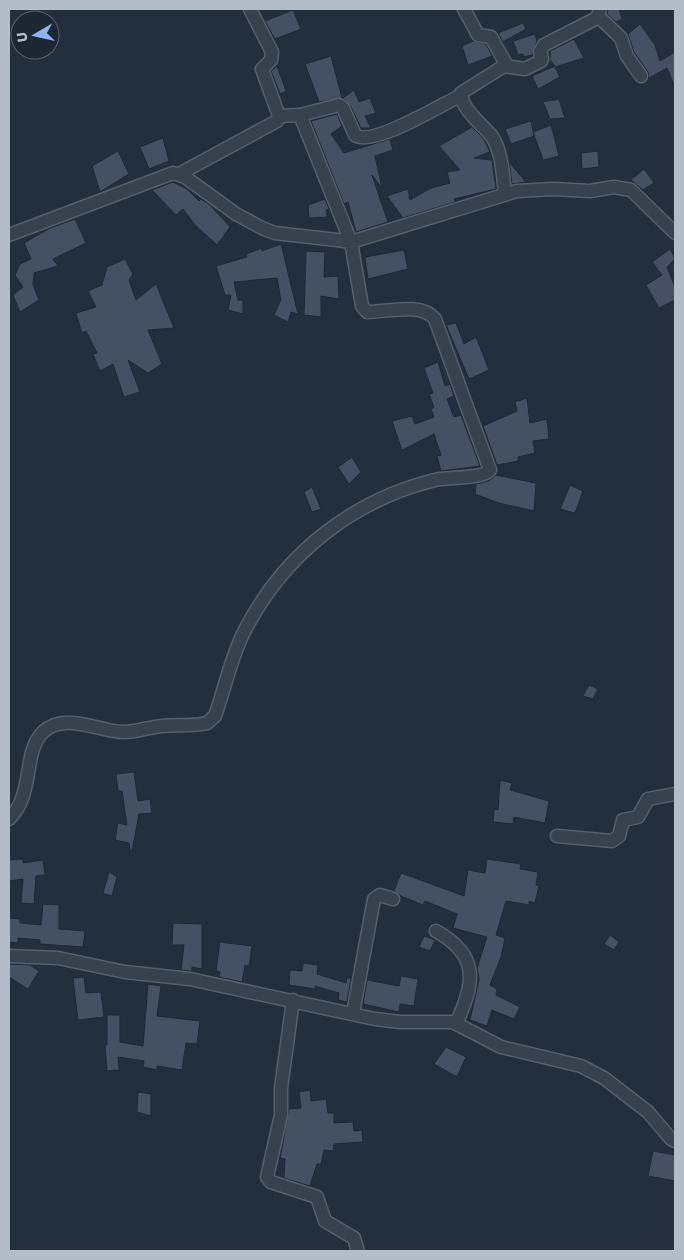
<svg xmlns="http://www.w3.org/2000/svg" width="684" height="1260" viewBox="0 0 684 1260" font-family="Poppins,sans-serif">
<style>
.building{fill:#455162;stroke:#1f2835}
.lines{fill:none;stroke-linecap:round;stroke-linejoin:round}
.minor-casing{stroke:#565f6c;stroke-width:15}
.minor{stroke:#38414e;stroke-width:12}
</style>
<rect width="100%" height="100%" fill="#242f3e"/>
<g class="building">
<polygon points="608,9 619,9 622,19 616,22 607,14"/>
<polygon points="293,10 301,29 275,39 265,21"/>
<polygon points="523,23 526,29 503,42 498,33"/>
<polygon points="640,24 655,45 660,61 675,52 675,87 667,68 649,78 648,72 634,52 628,34"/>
<polygon points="535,34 537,41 532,55 524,57 523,54 518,55 513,41"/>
<polygon points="574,39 584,58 555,67 560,77 538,89 532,76 555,66 550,60 550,51"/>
<polygon points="473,41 486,44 492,56 468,65 462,46"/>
<polygon points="331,56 342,98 319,102 305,64"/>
<polygon points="277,66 286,91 280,94 271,71"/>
<polygon points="354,90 359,102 370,98 376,113 365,116 371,128 361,128 350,105 343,98"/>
<polygon points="559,99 565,118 550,119 543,102"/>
<polygon points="337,114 342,126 331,134 344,153 390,139 393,150 375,156 382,188 372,175 388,222 356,232 348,202 344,204 311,121"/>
<polygon points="531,121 534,136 511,144 505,129"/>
<polygon points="551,125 559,156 543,160 533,132"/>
<polygon points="472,127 484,139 490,152 474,158 492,160 496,189 454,199 455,202 403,218 387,196 408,189 410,200 431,188 450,183 447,172 460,170 439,146"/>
<polygon points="163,138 169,161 149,169 140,147"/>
<polygon points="118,151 129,174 100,192 92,166"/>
<polygon points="598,151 599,167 582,169 581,153"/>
<polygon points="509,162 526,182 512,184"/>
<polygon points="644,169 654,183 643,190 631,180"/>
<polygon points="173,182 187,189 199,201 201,199 209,204 230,227 217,245 195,225 183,209 176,215 152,190"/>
<polygon points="325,199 329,209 326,210 327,217 309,218 308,205"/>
<polygon points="75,219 86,243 53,259 58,266 34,273 33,285 39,300 20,312 13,295 23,287 15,275 20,264 31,259 24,243 50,228"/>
<polygon points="281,244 298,314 291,312 288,322 274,315 281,300 277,278 234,282 238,300 243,300 243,314 228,310 231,295 225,295 216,266 247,257 246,254 262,248 262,251"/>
<polygon points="670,249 675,259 667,267 675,287 675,300 659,308 646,285 662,275 652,262"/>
<polygon points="404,250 408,269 368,279 365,257"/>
<polygon points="306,251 325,252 324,277 338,276 339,299 321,296 321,317 304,315"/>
<polygon points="125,259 133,274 129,280 136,300 156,284 174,328 148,330 162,364 148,373 128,360 140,392 124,397 113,364 100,371 93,354 97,353 86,331 82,333 76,313 96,307 88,291 102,285 107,267"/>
<polygon points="456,323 464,344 476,337 489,370 469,379 446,325"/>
<polygon points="438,362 445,386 450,384 454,396 447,399 454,417 461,415 480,466 441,471 437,456 441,455 434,434 402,450 392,421 412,416 415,424 434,417 431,409 434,407 429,394 433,393 424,368"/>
<polygon points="527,398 530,423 547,419 549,439 533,441 535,453 518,457 518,461 497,465 483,426 517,411 515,402"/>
<polygon points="352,457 361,472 349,484 338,467"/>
<polygon points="496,475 536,483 534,511 499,503 475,494 476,484 489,481"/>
<polygon points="570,485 583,491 575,513 560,509"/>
<polygon points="312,487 321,509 312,512 304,492"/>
<polygon points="589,685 598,689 593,699 583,696"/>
<polygon points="134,772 138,801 150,799 152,813 139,814 132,851 130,851 129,843 115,840 118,823 127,825 122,791 118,791 116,774"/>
<polygon points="500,780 512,783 510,790 549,801 545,823 514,817 513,824 493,822 494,809 498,810"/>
<polygon points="23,859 23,863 43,860 45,875 36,876 34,904 21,903 23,879 9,881 9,860"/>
<polygon points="487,859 521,864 520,869 538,872 536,885 539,886 535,903 529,901 529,905 506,901 496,935 505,938 501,957 490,985 497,989 496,995 520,1007 514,1019 492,1010 487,1026 470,1020 479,979 477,968 487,937 453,928 457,914 425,901 423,905 401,896 394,891 401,873 464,896 468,870 485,873"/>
<polygon points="109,872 117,877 112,896 103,893"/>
<polygon points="43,904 59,905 59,929 85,931 83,947 40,944 40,940 18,938 18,943 9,942 9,918 20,919 20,923 41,925"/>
<polygon points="173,923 202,924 202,969 192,967 192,971 181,970 184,945 172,945"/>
<polygon points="610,935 619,942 614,950 604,944"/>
<polygon points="424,936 435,940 430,951 419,947"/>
<polygon points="220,942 252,946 249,966 245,965 242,982 219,977 220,972 216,971"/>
<polygon points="303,963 318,965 317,974 346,983 347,978 351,978 347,1002 338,1000 339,993 315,986 315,989 289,985 290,970 302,971"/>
<polygon points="9,964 30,965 39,971 28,989 9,977"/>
<polygon points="401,976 418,979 414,1006 400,1004 399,1012 363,1004 367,980 399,986"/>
<polygon points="84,977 86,993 101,992 104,1017 78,1020 73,978"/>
<polygon points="148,984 161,986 157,1016 200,1021 197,1044 186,1043 182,1070 157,1066 157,1070 143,1067 144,1061 118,1057 119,1070 107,1071 105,1045 107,1045 107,1015 120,1015 120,1042 143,1046"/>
<polygon points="446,1047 466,1057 457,1077 434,1064"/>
<polygon points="310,1090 311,1101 326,1099 328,1113 334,1113 334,1123 353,1122 354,1131 362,1130 363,1142 334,1144 333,1151 324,1150 321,1164 317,1164 310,1186 284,1178 285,1159 280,1158 289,1109 301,1108 299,1092"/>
<polygon points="138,1092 151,1094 151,1116 137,1112"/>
<polygon points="653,1151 675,1155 675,1181 648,1176"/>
</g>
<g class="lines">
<g class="minor-casing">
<g id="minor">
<polyline points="464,9 478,35 491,37 507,66"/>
<polyline points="598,16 621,38 627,56 641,76"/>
<path d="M279,116L300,115L339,105L343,108L355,135C372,148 442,104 460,96"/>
<polyline points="179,174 277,121 279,116 263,72 262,69 271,60 272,52 250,9"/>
<path d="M505,194C503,176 502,148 490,134C480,123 461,108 461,93L504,66L525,69L541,61L542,59L540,52L544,45L595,19L598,16L600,9"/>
<polyline points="9,235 173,173 185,177 236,214 264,229 275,233 337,240 351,242 364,238 517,191 553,189 590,191 614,187 631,190 675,233"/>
<path d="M9,819C35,794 22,753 43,732C65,711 99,732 124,732C137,732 149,727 162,726C177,724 192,727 207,723L215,716C225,688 231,656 245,630C284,554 353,500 435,480C447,477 484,479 490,470L435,319C421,302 387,312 367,312L362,306L351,242L300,115"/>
<polyline points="557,836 612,841 619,836 623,820 638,817 648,799 675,794"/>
<path d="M436,931C481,956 474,984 456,1024"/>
<polyline points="9,956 58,958 125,972 190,979 375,1019 400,1022 453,1022 501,1047 581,1066 604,1078 648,1112 671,1139 675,1141"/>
<polyline points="293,1000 281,1088 281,1115 267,1177 271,1182 317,1197 325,1221 354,1238 358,1251"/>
<polyline points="353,1013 374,899 380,895 393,899"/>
</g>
</g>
<use href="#minor" class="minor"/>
</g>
<rect width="684" height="1260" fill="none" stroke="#b4bcc9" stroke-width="20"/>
<g transform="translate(35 35) rotate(261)"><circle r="24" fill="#1d2633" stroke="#59626f"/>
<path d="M0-4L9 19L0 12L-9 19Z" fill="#8ab4f8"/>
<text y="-8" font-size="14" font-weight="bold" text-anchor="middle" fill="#b4bcc9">U</text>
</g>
</svg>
